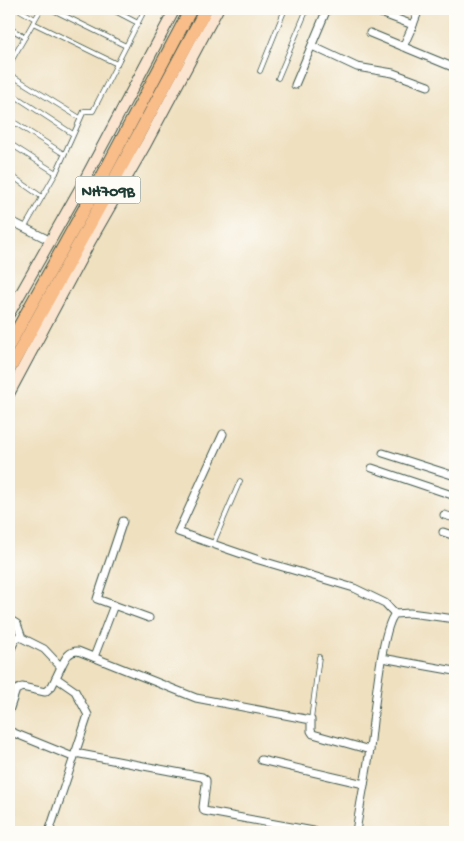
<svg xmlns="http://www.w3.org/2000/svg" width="464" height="841" viewBox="0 0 464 841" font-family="'Gochi Hand',sans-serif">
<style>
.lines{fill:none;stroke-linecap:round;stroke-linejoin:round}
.lane-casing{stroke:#3e5549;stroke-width:5.5}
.street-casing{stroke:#3e5549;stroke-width:9}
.secondary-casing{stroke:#3e5549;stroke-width:12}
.highway-casing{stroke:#3e5549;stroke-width:14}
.lane{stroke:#fff;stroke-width:4}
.street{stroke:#fff;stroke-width:7}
.secondary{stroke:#fce5d0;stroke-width:10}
.highway{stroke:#f8bd89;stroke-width:12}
.labels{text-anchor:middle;stroke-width:4;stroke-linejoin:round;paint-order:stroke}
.shield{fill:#fdfcf7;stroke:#62766e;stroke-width:1}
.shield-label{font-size:16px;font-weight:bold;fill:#1f3d34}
</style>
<rect width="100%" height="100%" fill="#fdfcf7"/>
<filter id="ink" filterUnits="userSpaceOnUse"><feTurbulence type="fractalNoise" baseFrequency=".02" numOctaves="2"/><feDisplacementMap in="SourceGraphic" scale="10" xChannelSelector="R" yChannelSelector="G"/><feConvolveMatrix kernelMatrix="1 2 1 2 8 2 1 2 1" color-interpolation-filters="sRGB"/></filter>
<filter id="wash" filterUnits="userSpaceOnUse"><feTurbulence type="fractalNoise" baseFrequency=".0096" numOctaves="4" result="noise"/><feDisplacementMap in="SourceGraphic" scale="20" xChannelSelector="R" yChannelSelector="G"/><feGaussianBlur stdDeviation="1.12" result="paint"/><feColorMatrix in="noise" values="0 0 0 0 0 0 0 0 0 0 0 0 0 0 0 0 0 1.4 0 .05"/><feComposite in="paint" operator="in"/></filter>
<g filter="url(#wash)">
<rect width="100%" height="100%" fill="#efe0c0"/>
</g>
<g filter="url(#ink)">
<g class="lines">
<g class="lane-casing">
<g id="lane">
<polyline points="18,9 35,19"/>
<polyline points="51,9 126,46"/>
<polyline points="111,9 138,23"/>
<polyline points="33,23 117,64"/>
<polyline points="9,28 25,37"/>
<polyline points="9,65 41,9"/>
<polyline points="260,71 285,9"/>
<polyline points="9,74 80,118"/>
<polyline points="278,78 307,9"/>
<polyline points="9,92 73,134"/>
<polyline points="9,119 64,154"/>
<polyline points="9,143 56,173"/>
<polyline points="9,174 42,197"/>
<polyline points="25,227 56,173 84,111 93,111 145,9"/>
<polyline points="213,544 240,481"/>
<polyline points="311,720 319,657"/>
</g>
</g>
<g class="street-casing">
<g id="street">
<polyline points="370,9 413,25 403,47"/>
<polyline points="413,25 419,9"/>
<polyline points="370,33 455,68"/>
<polyline points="312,46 357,67 393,73 428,86"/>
<polyline points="295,85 327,9"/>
<polyline points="9,220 51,241"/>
<polyline points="223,434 178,532 259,560 354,588 385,603 395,614"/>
<polyline points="383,453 455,476"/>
<polyline points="372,468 455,496"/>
<polyline points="444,515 455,518"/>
<polyline points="123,521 97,599 149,618"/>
<polyline points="443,532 455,536"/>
<path d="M9,619L17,624L22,638L44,649L61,667C65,659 68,651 78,651L196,698L311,720V731L313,734L370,750"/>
<polyline points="9,653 15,640 20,635"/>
<polyline points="94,657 114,605"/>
<polyline points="382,658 455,671"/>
<polyline points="9,711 16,690 22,687 45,692 52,686 61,667"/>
<polyline points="9,731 73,757"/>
<polyline points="75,753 202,777 206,780 206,784 203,807 204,811 319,832"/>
<polyline points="261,760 364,784"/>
<polyline points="49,832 88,715 75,691 56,678"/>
<path d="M356,832C360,804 366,777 370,749C373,724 381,627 395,614L410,613L455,619"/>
</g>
</g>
<g class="secondary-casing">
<g id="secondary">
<polyline points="9,314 79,190 175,9"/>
<polyline points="9,394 91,240 146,144 218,9"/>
</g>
</g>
<g class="highway-casing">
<g id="highway">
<polyline points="9,345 101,179 191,9"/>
<polyline points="9,370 112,184 206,9"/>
</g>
</g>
<use href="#lane" class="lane"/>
<use href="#street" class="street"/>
<use href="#secondary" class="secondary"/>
<use href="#highway" class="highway"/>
</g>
</g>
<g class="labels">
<rect class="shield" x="75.5" y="176.5" width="65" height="27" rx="4"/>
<g class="shield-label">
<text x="108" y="196">NH709B</text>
</g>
</g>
<rect width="464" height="841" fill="none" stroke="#fdfcf7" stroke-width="30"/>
</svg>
